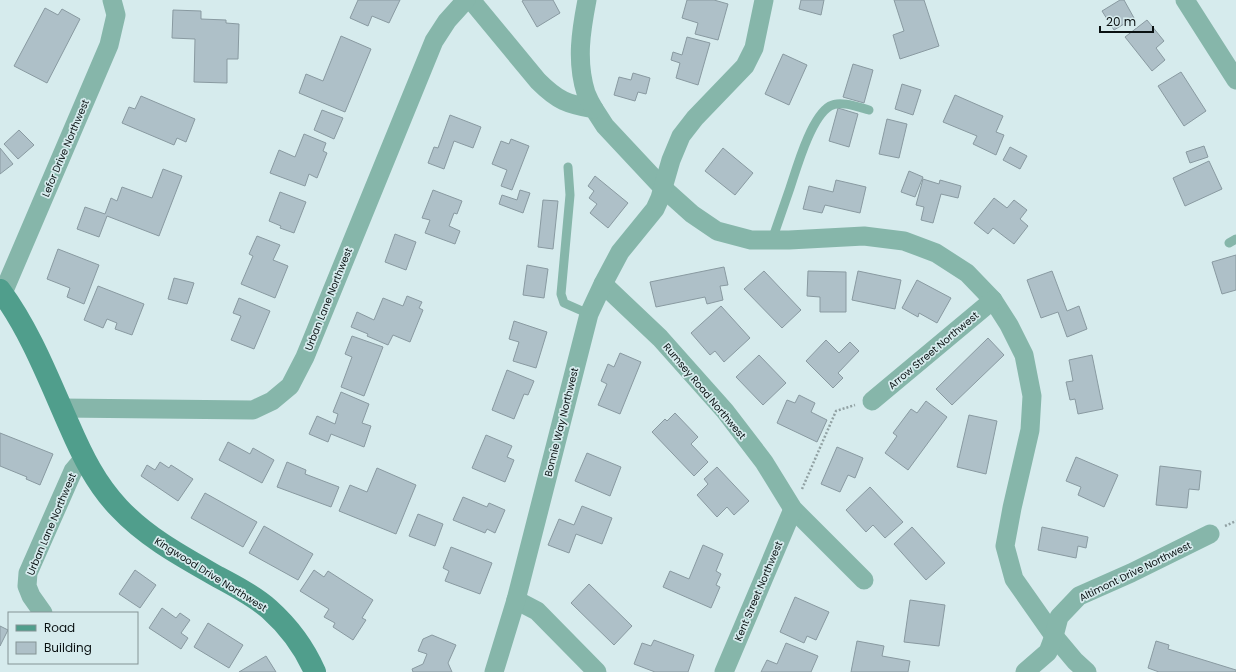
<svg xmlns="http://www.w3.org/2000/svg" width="1236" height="672" viewBox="0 0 1236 672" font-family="Poppins,sans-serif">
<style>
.building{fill:#aec0c8;stroke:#899aa1}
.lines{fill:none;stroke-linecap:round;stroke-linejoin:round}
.path{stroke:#91a1a3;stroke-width:2.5;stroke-dasharray:2 2;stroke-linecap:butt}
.lane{stroke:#86b6aa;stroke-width:9}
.street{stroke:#86b6aa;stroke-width:19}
.secondary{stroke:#509e8c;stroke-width:22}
.labels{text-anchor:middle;stroke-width:3.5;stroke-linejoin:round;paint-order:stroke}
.street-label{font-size:10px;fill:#0a1112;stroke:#d6ebed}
</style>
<rect width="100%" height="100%" fill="#d6ebed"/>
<g class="building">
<polygon points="358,0 400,0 389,23 372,16 368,26 350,18"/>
<polygon points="524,0 553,0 560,13 537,27 522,1"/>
<polygon points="687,0 714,0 728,4 718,40 695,34 698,23 682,18"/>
<polygon points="801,0 824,0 821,15 799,9"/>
<polygon points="894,0 924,0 939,46 900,59 893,35 904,31"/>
<polygon points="1120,0 1124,0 1134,18 1114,30 1102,11"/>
<polygon points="45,8 58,15 62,9 80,19 47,83 14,66"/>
<polygon points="173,10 201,11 201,19 226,20 226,23 239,24 238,59 227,59 227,83 194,82 195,39 172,38"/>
<polygon points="1147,20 1164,41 1156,48 1165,60 1152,71 1125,37"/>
<polygon points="341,36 371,49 345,112 299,93 306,74 323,81"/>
<polygon points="687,37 710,43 698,85 676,78 680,63 671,60 673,52 682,55"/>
<polygon points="783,54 807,65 789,105 765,94"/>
<polygon points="853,64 873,70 864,103 843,97"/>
<polygon points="1181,72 1206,111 1184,126 1158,86"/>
<polygon points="633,73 650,78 646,94 638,92 635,101 614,95 619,77 631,80"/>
<polygon points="902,84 921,90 913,115 895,109"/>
<polygon points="955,95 1003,116 996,132 1004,135 996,155 973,144 977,136 943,122"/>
<polygon points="141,96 195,119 186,142 177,138 174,145 122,123 129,107 135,109"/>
<polygon points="838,108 858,114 849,147 829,141"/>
<polygon points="322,110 343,118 334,139 314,130"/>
<polygon points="450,115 481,127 473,148 454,141 444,169 428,163 434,147 438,148"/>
<polygon points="887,119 907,124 899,158 879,154"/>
<polygon points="19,130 34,145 18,159 4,144"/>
<polygon points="304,134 326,143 323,151 327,153 317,178 309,174 305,186 270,173 279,150 295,157"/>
<polygon points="511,139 529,146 512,190 501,186 507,170 492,164 501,141 509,144"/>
<polygon points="1204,146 1208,157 1190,163 1186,152"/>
<polygon points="1010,147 1027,156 1020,169 1003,160"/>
<polygon points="0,148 13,164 0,174"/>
<polygon points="723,148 753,173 735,195 705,171"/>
<polygon points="1209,161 1222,189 1185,206 1173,178"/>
<polygon points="163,169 182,176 159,236 107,216 99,237 77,229 85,207 105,214 111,198 117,201 122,187 152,198"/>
<polygon points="909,171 923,177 915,197 901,192"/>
<polygon points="595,176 628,203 608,228 590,213 597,204 589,198 594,191 588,186"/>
<polygon points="923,179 939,184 940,180 961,186 958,198 941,194 933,223 921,220 924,207 916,205"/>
<polygon points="836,180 866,187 860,213 825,205 822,213 803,209 809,186 833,192"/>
<polygon points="433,190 462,201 457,214 454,213 449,226 460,231 455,244 425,233 430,220 422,218"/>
<polygon points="520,190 530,193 523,213 499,204 502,195 517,200"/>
<polygon points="280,192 306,202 294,233 280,228 281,226 269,221"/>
<polygon points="994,198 1007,208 1014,200 1027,210 1020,219 1028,226 1014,244 993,228 988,234 974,223"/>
<polygon points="543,200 558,201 553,249 538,247"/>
<polygon points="395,234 416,242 406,270 385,262"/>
<polygon points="257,236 280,245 273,260 288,266 275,298 241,284 253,256 249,254"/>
<polygon points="58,249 99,265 84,304 67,297 70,288 47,279"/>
<polygon points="1236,255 1236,290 1222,294 1212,262"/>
<polygon points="527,265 548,269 544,298 523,295"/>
<polygon points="724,267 728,285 720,286 723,300 707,304 705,297 656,307 650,282"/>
<polygon points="764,271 801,310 782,328 744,289"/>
<polygon points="808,271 846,272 846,312 820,312 820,297 807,296"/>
<polygon points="858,271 901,280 895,309 852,300"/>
<polygon points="1052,271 1067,311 1079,306 1087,329 1067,337 1058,312 1041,318 1027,280"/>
<polygon points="174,278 194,283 187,304 168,299"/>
<polygon points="917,280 951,298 937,323 919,313 918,317 902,308"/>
<polygon points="98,286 144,304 132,335 115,329 117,323 107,319 103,328 84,320"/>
<polygon points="407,296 422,302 419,308 423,310 410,342 393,335 388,345 367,336 368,334 351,327 357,312 374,320 383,298 403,306"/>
<polygon points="239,298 270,311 254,349 231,340 241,316 233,313"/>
<polygon points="721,306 750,338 724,362 715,351 710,355 691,333"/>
<polygon points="514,321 547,332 536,368 513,361 519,342 509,339"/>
<polygon points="352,336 383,347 364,396 341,387 352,357 345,354"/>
<polygon points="988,338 1004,355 952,405 936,389"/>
<polygon points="826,340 839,353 850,342 859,351 838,373 843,378 833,388 806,361"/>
<polygon points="620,353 641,362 620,414 598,405 607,384 601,381 608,364 614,367"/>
<polygon points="759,355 786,383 763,405 736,377"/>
<polygon points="1092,355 1103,409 1078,414 1075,399 1070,400 1066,382 1073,381 1069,360"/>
<polygon points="507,370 534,381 528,395 524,394 514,419 492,410"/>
<polygon points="341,392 369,404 362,423 371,426 364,447 331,434 328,442 309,434 317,416 335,424 338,414 333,412"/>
<polygon points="799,395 815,403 811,412 827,420 817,442 777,423 787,400 795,403"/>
<polygon points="926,401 947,417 908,470 885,453 897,436 893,433 911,409 917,413"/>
<polygon points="675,413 698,437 691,444 708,462 694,476 652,432 665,419 667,421"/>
<polygon points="969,415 997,421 986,474 957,467"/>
<polygon points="0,433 53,454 40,485 26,479 27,477 0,466"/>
<polygon points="486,435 512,446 507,457 514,460 505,482 472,468"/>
<polygon points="228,442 250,454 253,448 274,460 262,483 219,460"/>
<polygon points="837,447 863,458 855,478 848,475 840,492 821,484"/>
<polygon points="587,453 621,467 610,496 575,481"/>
<polygon points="1076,457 1118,475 1104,507 1078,495 1081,487 1066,481"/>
<polygon points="160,462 169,468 171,465 193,479 178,501 141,476 147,465 155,470"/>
<polygon points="287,462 306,470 305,474 339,487 331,507 277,487"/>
<polygon points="1160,466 1201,471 1199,490 1189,489 1187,508 1156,505"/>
<polygon points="717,467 749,501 734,515 727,507 717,517 697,495 708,484 704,479"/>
<polygon points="377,468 416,485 396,534 339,511 350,485 367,492"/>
<polygon points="870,487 903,522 885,538 873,525 866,532 846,510"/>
<polygon points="205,493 257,522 243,547 191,518"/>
<polygon points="463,497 487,507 489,503 505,510 495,533 487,529 485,533 453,520"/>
<polygon points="582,506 612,518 602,544 576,534 569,553 548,545 559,519 574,525"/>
<polygon points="418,514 443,524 435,546 409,536"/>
<polygon points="264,526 313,554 298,580 249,553"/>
<polygon points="912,527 945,563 926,580 894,544"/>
<polygon points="1042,527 1088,537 1086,548 1078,546 1076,558 1038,550"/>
<polygon points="703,545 723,554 716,571 721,574 716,585 720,587 711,608 663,587 670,571 689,579"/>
<polygon points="451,547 492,563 480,594 445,581 449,571 443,568"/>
<polygon points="135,570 156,585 140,608 119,594"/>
<polygon points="314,570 324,577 328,571 373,600 362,618 366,620 353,640 333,627 335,623 324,617 329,609 300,591"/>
<polygon points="589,584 632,626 614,645 571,603"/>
<polygon points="795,597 829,612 816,640 807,636 804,643 780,632"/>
<polygon points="910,600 945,605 939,646 904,642"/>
<polygon points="162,608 176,618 180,613 190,620 181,633 188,638 181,649 149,628"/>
<polygon points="208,623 243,645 229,668 194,647"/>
<polygon points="0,626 8,630 0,646"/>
<polygon points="432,635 456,645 448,663 452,672 413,672 412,669 423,664 427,654 418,651 423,639"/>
<polygon points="654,640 694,655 688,672 655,672 634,664 642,643 651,646"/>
<polygon points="857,641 884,646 882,656 910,661 908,672 851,672"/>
<polygon points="1156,641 1169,645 1168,649 1236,670 1236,672 1159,672 1148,668"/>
<polygon points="786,643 818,656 811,672 761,672 767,660 777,664"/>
<polygon points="266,656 276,672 239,672"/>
</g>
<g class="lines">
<g class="path">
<polyline points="802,489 836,411 855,405"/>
<polyline points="1225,526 1236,521"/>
</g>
<g class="lane">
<polyline points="568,167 570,195 561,294 564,303 589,314"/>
<path d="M772,240C778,223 784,205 790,188C797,167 811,117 830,106C840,100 858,107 869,110"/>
<polyline points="1229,243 1236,239"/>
</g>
<g class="street">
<path d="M471,0L538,81C558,101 567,104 594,109L605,126L663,188L692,214L717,231L751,240H789L864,236L904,241L936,253L967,273L993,300L1009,325L1024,355L1032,396L1030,430L1012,508L1005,546L1014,579L1054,636L1075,661L1087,672"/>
<path d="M587,0C581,31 576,61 586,93C588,98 591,104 594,109"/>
<polyline points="1185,0 1236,80"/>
<polyline points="603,284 660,338 725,411 764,462 793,509 864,580"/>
<polyline points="0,300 109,45 116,15 112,0"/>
<polyline points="872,401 993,300"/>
<polyline points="61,408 253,410 272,401 290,386 305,357 434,41 447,21 466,0"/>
<polyline points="516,600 537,611 597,672"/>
<polyline points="43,613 31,596 27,586 28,573 73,471 84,458"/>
<polyline points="494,672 516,600 589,314 603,284 620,252 655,209 660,198 671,160 681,136 695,118 745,66 754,48 764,0"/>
<polyline points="724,672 793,509"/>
<polyline points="1025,672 1048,652 1054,636 1059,617 1079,596 1131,573 1210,534"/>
</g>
<path class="secondary" d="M0,290C30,330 49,380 69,425C82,455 96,484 119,508C147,538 183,557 218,577C235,586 254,596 269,609C288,626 305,649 315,672"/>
</g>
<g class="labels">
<g class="street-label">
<text transform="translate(65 148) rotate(-67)" y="4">Lefor Drive Northwest</text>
<text transform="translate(328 299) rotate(-68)" y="4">Urban Lane Northwest</text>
<text transform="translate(933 350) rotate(-40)" y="4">Arrow Street Northwest</text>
<text transform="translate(705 391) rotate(50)" y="4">Rumsey Road Northwest</text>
<text transform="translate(561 422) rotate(-76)" y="4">Bonnie Way Northwest</text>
<text transform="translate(51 524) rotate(-67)" y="4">Urban Lane Northwest</text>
<text transform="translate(1135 571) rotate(-26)" y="4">Altimont Drive Northwest</text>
<text transform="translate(211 574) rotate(32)" y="4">Kingwood Drive Northwest</text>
<text transform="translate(758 591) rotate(-67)" y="4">Kent Street Northwest</text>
</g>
</g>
<rect x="8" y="612" width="130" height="52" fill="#d6ebed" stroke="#849495"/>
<rect x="16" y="625" width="20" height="6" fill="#509e8c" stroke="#849495"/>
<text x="44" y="632" font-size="12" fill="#0a1112">Road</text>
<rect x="16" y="642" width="20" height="12" fill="#aec0c8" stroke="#849495"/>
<text x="44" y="652" font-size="12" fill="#0a1112">Building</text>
<path d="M1100 26v6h53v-6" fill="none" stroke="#0a1112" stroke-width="2"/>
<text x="1106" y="26" font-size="12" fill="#0a1112" stroke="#d6ebed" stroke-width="3" paint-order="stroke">20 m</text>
</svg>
